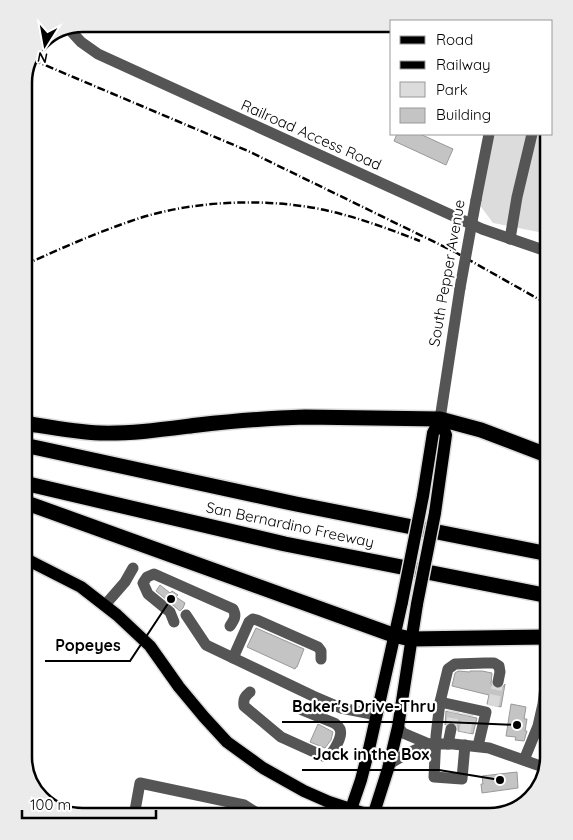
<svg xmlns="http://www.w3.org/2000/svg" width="573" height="840" viewBox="0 0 573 840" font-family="Quicksand,sans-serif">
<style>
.green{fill:#dcdcdc}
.building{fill:#c4c4c4;stroke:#999}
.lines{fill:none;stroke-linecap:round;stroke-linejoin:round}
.minor-tunnel{stroke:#d9d9d9;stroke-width:11;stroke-dasharray:11 5.5;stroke-linecap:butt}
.major-casing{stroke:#dbdbdb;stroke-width:15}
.highway-casing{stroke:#dbdbdb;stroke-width:18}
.minor{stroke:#555;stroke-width:11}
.major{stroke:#000;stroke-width:12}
.highway{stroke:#000;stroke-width:15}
.rail{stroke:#000;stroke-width:2.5;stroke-dasharray:8 2.5 1 2.5;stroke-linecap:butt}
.major-bridge-casing{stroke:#dbdbdb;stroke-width:15;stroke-linecap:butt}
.minor-bridge{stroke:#555;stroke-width:11}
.major-bridge{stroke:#000;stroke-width:12}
.labels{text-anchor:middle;stroke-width:4.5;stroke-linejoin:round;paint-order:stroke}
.street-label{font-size:15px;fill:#000;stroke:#fff}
.rim{fill:none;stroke:#000;stroke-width:2.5}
.leader{fill:none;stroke:#000;stroke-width:2}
.callout-dot{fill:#000;stroke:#fff;stroke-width:2}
.callout-label{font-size:16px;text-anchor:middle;font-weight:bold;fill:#000;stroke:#fff;stroke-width:4.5;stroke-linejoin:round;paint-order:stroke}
</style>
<rect width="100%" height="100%" fill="#fff"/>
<polygon class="green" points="484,134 549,134 549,234 493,223 476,200"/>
<g class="building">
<polygon points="397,134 420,134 453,149 446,165 394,141"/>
<polygon points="160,585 170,593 172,591 178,595 176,597 185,603 183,608 180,611 156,591"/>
<polygon points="256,628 304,649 297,667 296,667 295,669 247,647"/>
<polygon points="458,671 470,672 470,671 482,671 492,673 491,684 493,688 500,689 503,687 505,684 501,707 487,704 489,695 452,686 455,673"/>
<polygon points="511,704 526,707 524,719 527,719 525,731 527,731 524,741 515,740 516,737 506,736"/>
<polygon points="446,711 477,718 473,734 458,731 458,726 453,722 448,722 445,725"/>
<polygon points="318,724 333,732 331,740 325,748 310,742"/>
<polygon points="517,772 518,788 482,793 481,784 483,784 482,776"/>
</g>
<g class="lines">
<g class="minor-tunnel">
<polyline points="493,706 498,682"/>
<polyline points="451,729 454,711"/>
<polyline points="465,732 468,714"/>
</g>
<g class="major-casing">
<g id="major">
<polyline points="423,496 433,433 440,419"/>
<polyline points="435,513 446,435 440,419"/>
<polyline points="24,558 81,587 117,615 150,646 179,687 204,717 227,742 263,768 304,791 329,802 372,816"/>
<polyline points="349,815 361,780 369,749 402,602"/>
<polyline points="373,816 388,769 398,727 417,604"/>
</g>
</g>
<g class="highway-casing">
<g id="highway">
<path d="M24,423C49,427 74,432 100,433C132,434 166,429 198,425C234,421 269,418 305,417L440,419L481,430L544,454L549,458"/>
<polyline points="24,445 296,504 549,554"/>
<polyline points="24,483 285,544 549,596"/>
<polyline points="24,502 393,635 411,639 549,637"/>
</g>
</g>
<g class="minor">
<polyline points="69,29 81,42 98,54 482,229 549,252"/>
<polyline points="476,200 489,134"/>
<polyline points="510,239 517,197 532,134"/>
<polyline points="440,419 460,288"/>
<polyline points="105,605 125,582 133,568"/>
<polyline points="186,615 206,645 313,696 341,708 377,715"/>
<path d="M174,622L170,612L148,594L143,583L147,577L154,574L233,609C237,616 234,620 230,626"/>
<polyline points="233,658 249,622 253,619 257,620 318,647 321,651 321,659"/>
<path d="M250,692C245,696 243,699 244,706L281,737L323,756H328C334,752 343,736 340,729C338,725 337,725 334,723L302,710"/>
<polyline points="440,702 448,669 455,664 485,663 494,663 499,666 500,672 498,682"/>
<polyline points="398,727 403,733 429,744"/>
<polyline points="448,744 451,729"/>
<polyline points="465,745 462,779 434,777 436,736 440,702 486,712 478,746"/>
<polyline points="524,760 538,726 543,704 547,668"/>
<polyline points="389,764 408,753 429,744 453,744 489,748 546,768"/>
<polyline points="134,816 140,783 244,805 262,816"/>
</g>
<use href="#major" class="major"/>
<use href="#highway" class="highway"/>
<g class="rail">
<polyline points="33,60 248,151 455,252 549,305"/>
<path d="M24,265C62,248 100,231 140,218C200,199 280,197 341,214C368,221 394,231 420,241"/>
</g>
<g class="major-bridge-casing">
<g id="major-bridge">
<polyline points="402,602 423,496"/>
<polyline points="417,604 435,513"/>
</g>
</g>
<polyline class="minor-bridge" points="460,288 476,200"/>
<use href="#major-bridge" class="major-bridge"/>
</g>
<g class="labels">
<g class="street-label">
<text transform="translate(311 135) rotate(24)" y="5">Railroad Access Road</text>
<text transform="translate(447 273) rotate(-80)" y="5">South Pepper Avenue</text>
<text transform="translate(290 525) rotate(12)" y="5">San Bernardino Freeway</text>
</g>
</g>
<path d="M0 0H573V840H0ZM83 32H489A51 51 0 0 1 540 83V757A51 51 0 0 1 489 808H83A51 51 0 0 1 32 757V83A51 51 0 0 1 83 32Z" fill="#ebebeb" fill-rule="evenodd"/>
<path class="rim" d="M83 32H489A51 51 0 0 1 540 83V757A51 51 0 0 1 489 808H83A51 51 0 0 1 32 757V83A51 51 0 0 1 83 32Z"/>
<path class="leader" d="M171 599L130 661H45M517 725L446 722H282M500 780L439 770H302"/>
<g class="callout-dot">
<circle cx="171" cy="599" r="5"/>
<circle cx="517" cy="725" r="5"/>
<circle cx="500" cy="780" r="5"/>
</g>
<g class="callout-label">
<text x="88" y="651">Popeyes</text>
<text x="364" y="712">Baker's Drive-Thru</text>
<text x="371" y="760">Jack in the Box</text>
</g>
<rect x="390" y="20" width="162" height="115" fill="#ffffff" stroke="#999999"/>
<rect x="400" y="36" width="25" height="8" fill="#000000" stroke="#999999"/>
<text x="436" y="45" font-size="15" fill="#000000">Road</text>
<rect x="400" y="61" width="25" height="8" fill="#000000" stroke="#999999"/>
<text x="436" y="70" font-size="15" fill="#000000">Railway</text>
<rect x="400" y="82" width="25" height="15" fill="#dcdcdc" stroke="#999999"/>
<text x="436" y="95" font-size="15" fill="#000000">Park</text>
<rect x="400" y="108" width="25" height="15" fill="#c4c4c4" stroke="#999999"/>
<text x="436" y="120" font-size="15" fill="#000000">Building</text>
<g transform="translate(45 45) rotate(191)" stroke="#ffffff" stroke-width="4" paint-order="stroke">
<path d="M0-4L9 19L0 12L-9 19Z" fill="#000000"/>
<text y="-8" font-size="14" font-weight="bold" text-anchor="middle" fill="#000000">N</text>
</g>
<path d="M22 810v8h134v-8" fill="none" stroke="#000000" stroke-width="2.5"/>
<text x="30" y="810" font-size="15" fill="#000000" stroke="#ffffff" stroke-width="4" paint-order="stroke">100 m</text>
</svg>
